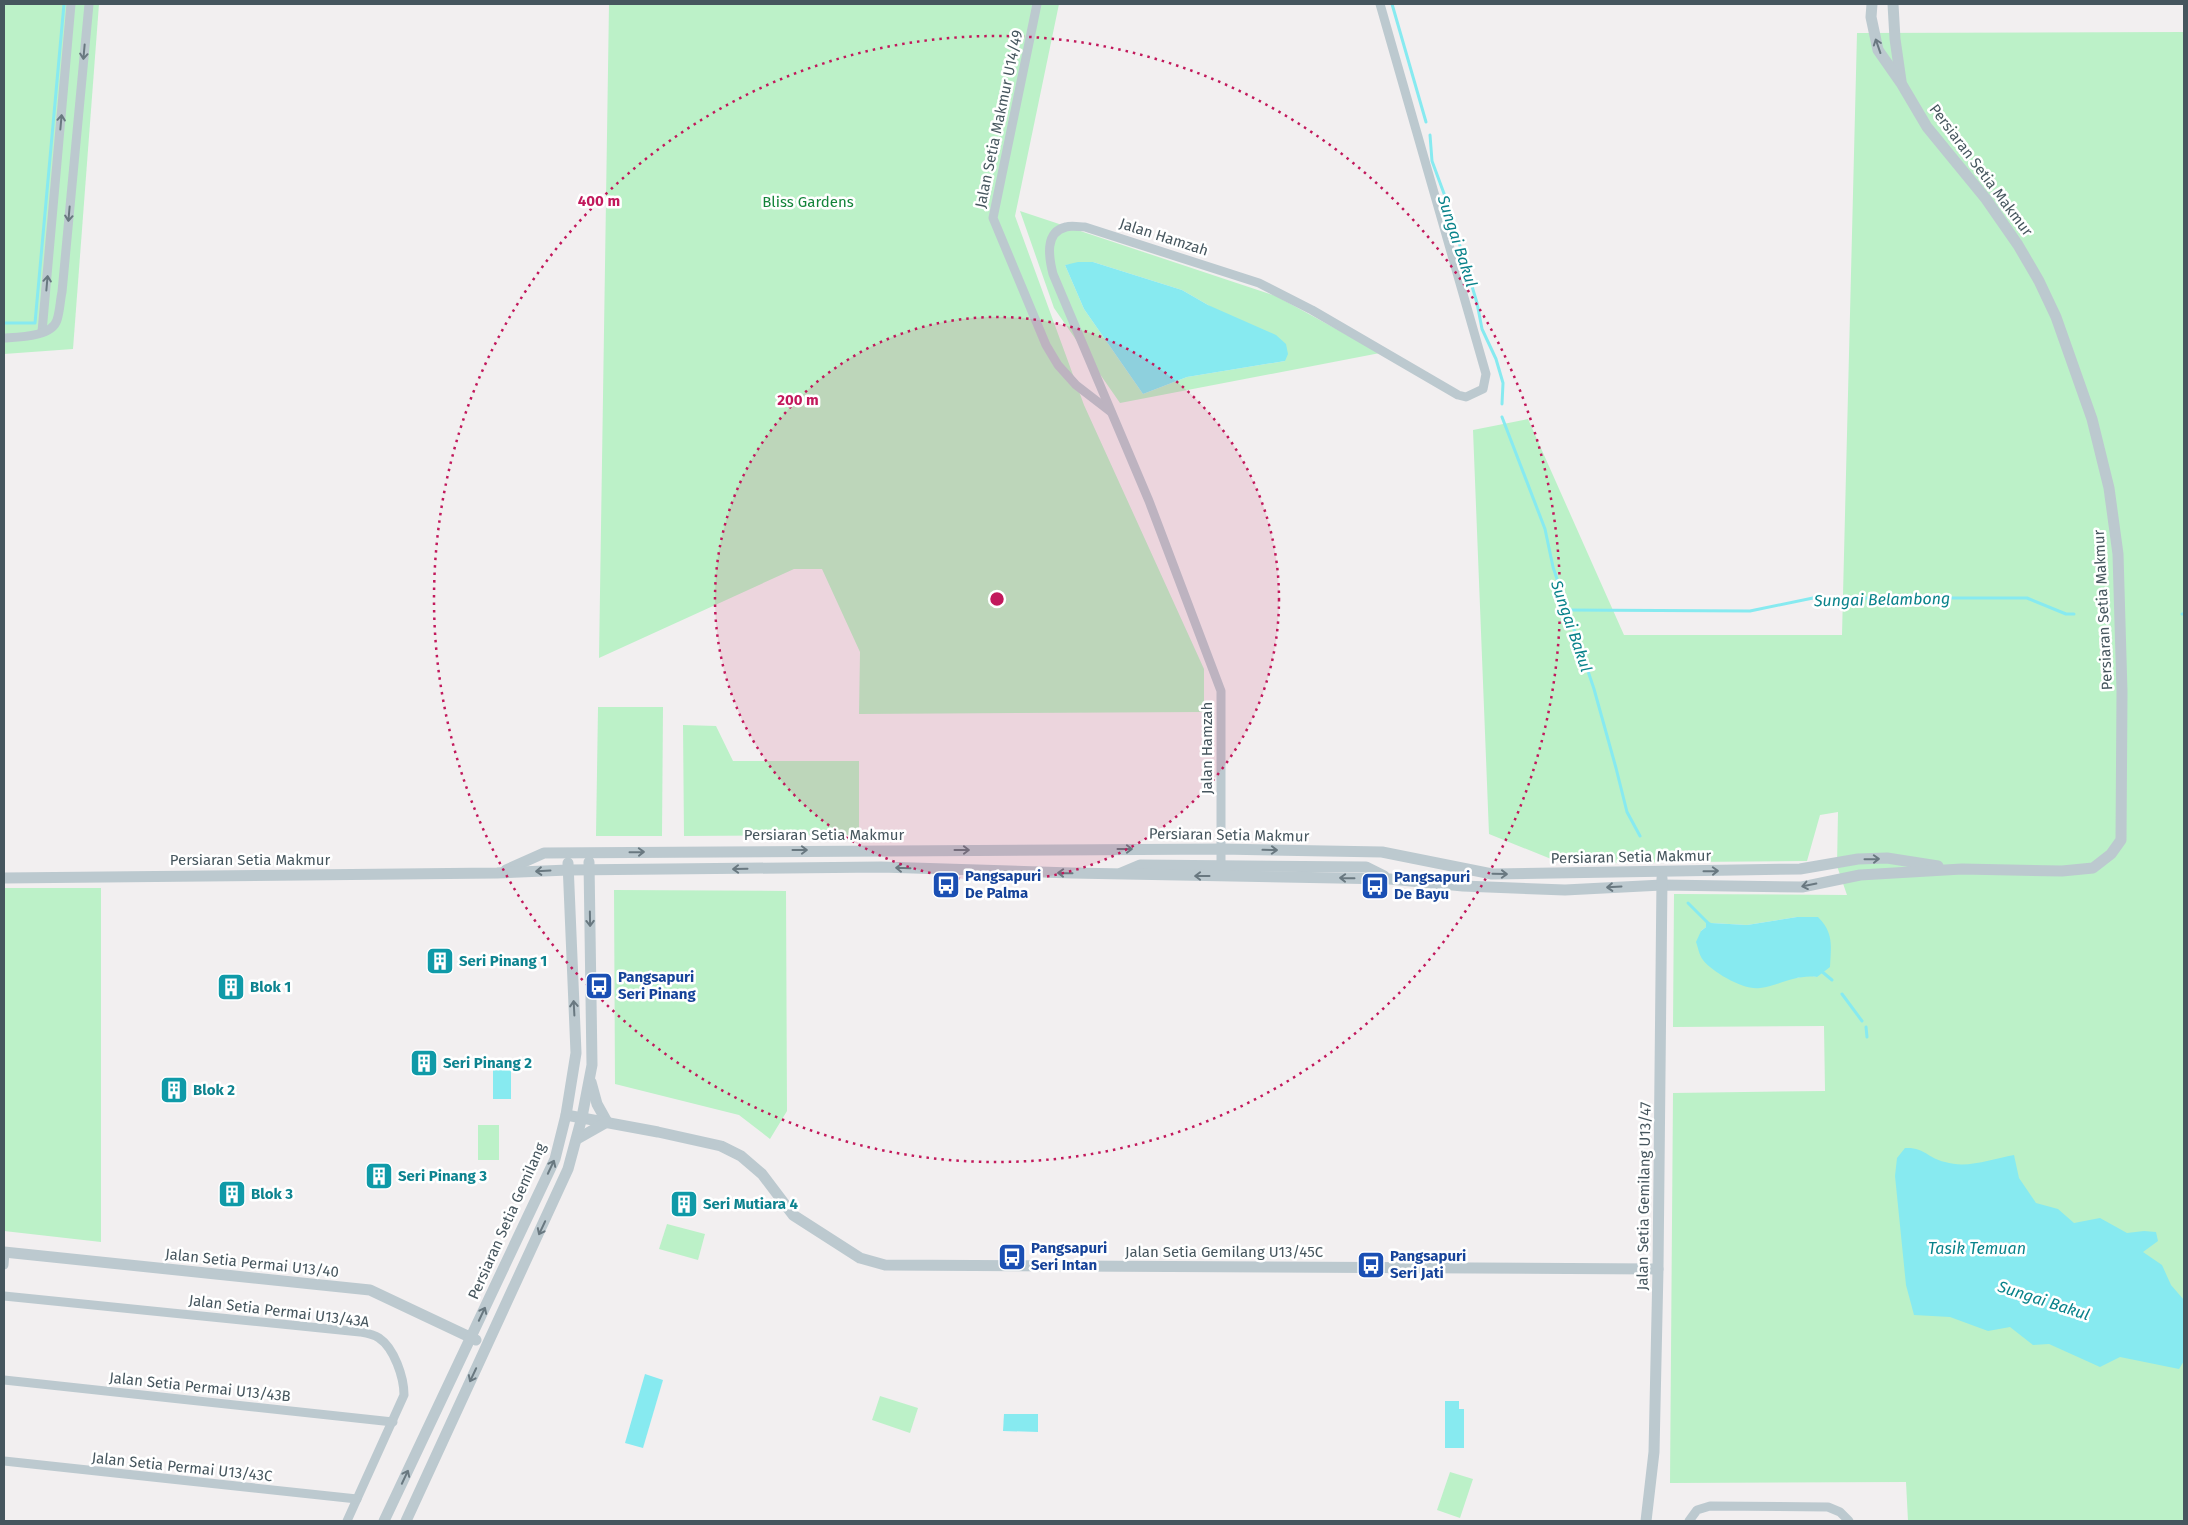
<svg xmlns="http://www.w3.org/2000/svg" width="2188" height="1525" viewBox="0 0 2188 1525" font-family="'Fira Sans',sans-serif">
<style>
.green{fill:#bcf1c8;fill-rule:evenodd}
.water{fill:#87eaf0}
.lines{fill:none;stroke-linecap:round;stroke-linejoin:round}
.stream{stroke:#87eaf0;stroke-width:3}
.minor{stroke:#bcc9cf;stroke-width:9}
.tertiary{stroke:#bcc9cf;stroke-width:11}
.oneway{stroke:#697880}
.ring{fill:none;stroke:#c2185b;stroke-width:2.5;stroke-dasharray:2.5 5}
.labels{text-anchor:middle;stroke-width:5;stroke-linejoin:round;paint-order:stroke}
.street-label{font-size:15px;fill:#46565e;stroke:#fff}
.park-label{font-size:15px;fill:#13843a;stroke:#fff}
.transit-label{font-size:15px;font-weight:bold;fill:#164399;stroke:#fff;text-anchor:start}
.culture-label{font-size:15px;font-weight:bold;fill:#0d838f;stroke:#fff;text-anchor:start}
.water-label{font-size:16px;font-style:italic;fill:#08828a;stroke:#fff}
.centre{fill:#c2185b;stroke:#fff;stroke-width:2.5}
.ring-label{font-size:15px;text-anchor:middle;font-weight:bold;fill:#c2185b;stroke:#fff;stroke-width:5;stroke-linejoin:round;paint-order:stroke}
</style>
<rect width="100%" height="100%" fill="#f2eff0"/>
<g class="green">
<polygon points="4,4 99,4 73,349 4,354"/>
<polygon points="609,4 1059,4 1015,216 1084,405 1204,669 1204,712 859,714 860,652 822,569 794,569 599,658"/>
<path d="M2184,32V1521H1908L1906,1482L1670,1483L1673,1093L1825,1091L1824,1026L1673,1027L1674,894L1847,895L1837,866L1838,812L1820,815L1807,861L1561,863L1489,834L1473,430L1528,419L1624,635H1842L1857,33ZM1797,917L1817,977L1808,975L1797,978L1701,931L1711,923L1747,925Z"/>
<path d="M1020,211L1276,296L1380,353L1120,403L1054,308ZM1093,262L1182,290L1208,305L1285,361L1187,377L1143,394L1084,309L1065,265Z"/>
<polygon points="598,707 663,707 662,836 596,836"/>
<polygon points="683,725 716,726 733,761 859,761 859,835 684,836"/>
<polygon points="4,888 101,888 101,1242 4,1231"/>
<polygon points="614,890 786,891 787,1111 770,1139 739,1115 615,1084"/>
<rect x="478" y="1125" width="21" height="35"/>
<polygon points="667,1224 705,1234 698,1260 659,1249"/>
<polygon points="880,1396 918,1408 910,1433 872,1420"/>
<polygon points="1450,1472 1473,1479 1460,1518 1437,1510"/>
</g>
<g class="water">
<polygon points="1078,262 1093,262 1182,290 1208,305 1276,335 1286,344 1288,354 1285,361 1187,377 1143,394 1084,309 1065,265"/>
<path d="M1797,917H1818C1834,933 1831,946 1830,967L1817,977C1797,974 1780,985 1760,988C1745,991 1712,972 1703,960C1699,955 1698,947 1696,942L1701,931L1706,927V920L1711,923L1747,925Z"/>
<rect x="493" y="1066" width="18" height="33"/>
<path d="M1905,1148C1925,1147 1927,1158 1945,1162C1967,1169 1992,1159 2014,1155L2019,1178L2036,1203L2058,1209L2074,1223L2100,1218L2127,1233L2144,1231L2156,1232L2158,1241L2143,1252L2162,1265L2171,1285L2184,1300V1361L2179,1369L2120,1357L2100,1367L2049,1344L2033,1345L2010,1327L1988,1331L1950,1317L1914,1315L1906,1285L1895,1176L1897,1158Z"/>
<polygon points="645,1374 663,1380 643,1448 625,1443"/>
<polygon points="1445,1401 1459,1401 1459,1409 1464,1409 1464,1448 1445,1448"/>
<polygon points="1004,1414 1038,1414 1038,1432 1003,1431"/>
</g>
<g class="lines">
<g class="stream">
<polyline points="1392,4 1426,122"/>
<polyline points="1430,135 1432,161 1446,199 1477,303 1482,329 1496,359 1503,383 1502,404"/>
<polyline points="4,323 35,323 64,4"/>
<polyline points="1502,417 1545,529 1553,567 1594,689 1616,768 1627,812 1640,836"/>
<polyline points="1568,610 1750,611 1813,598 2027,598 2066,614 2074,614"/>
<polyline points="2182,614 2184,614"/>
<polyline points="1688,903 1707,922"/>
<polyline points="1820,970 1832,980"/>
<polyline points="1842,994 1862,1021"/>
<polyline points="1866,1027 1867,1037"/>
</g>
<g class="minor">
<polyline points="1037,4 993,218 1046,345 1058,365 1076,385 1111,412"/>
<polyline points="42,332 71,4"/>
<path d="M4,338C18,337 52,337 57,320C60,311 60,301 62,292L89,4"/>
<path d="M1221,866V691L1149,501L1053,274C1049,258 1044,232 1066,227C1071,225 1080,227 1085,227L1259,283L1312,310L1458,395L1466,397L1483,389L1486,374L1380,4"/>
<polyline points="4,1265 5,1252"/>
<path d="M4,1296L360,1332C366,1333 373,1334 379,1338C394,1348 404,1377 404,1395L347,1521"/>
<polyline points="4,1380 393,1422"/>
<polyline points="4,1461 357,1499"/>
<polyline points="1689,1521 1697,1510 1710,1506 1828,1507 1840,1512 1849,1521"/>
</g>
<g class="tertiary">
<polyline points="1893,4 1895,39 1901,81"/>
<polyline points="506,870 544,853 1221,849 1382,852 1492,874 1800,869 1858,859 1887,858 1938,866"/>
<polyline points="1121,873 1140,865 1366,867 1384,876"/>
<polyline points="4,878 497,873 568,870 881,867 1072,873 1390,879 1463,886 1565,890 1662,885 1802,887 1860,875 1962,869 2062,871 2093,868 2111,854 2121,840 2122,692 2118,554 2109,488 2092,419 2056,317 2039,281 2018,245 1986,199 1927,127 1901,83 1878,50 1871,17 1872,4"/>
<polyline points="591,1082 597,1104 607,1122"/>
<polyline points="566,1115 658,1132 721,1146 741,1156 762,1174 793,1215 860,1258 885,1265 1658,1269"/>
<polyline points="577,1139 607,1122"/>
<polyline points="4,1252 370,1290 476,1340"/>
<polyline points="384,1521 555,1159 566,1115 576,1053 568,863"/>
<polyline points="406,1521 568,1169 582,1117 592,1065 589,862"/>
<polyline points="1646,1521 1654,1452 1658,1269 1662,878"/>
</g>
</g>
<defs><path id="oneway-shaft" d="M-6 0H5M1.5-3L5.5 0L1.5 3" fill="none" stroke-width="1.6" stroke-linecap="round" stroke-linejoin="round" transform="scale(1.25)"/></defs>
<g class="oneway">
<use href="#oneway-shaft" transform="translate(1878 46) rotate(-109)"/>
<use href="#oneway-shaft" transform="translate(84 52) rotate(95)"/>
<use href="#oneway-shaft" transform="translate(61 122) rotate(-85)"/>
<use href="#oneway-shaft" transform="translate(69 214) rotate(95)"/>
<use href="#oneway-shaft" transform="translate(47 283) rotate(-85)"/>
<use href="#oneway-shaft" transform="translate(1125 849)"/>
<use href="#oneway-shaft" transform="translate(800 850)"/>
<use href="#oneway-shaft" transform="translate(962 850)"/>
<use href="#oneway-shaft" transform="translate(1270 850) rotate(1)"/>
<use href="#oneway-shaft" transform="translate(637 852) rotate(-1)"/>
<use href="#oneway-shaft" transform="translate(1872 859) rotate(-1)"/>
<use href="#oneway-shaft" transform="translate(903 868) rotate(-178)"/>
<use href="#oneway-shaft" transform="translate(740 869) rotate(179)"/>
<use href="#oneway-shaft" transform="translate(543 871) rotate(177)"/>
<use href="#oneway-shaft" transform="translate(1711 871) rotate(-1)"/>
<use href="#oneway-shaft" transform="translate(1065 873) rotate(-179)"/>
<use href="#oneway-shaft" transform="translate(1500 874) rotate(1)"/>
<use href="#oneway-shaft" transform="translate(1202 876) rotate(-180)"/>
<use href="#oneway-shaft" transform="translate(1347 878) rotate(-179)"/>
<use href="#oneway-shaft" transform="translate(1809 885) rotate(169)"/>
<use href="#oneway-shaft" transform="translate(1614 887) rotate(177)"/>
<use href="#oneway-shaft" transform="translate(590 919) rotate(89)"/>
<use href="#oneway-shaft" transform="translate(574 1008) rotate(-93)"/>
<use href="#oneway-shaft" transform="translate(551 1167) rotate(-65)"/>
<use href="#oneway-shaft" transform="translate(542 1228) rotate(115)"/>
<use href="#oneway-shaft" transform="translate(482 1314) rotate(-65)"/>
<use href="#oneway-shaft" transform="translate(473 1375) rotate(115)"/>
<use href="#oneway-shaft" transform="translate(405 1477) rotate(-65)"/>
</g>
<circle cx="997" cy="599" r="282" fill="#c2185b" fill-opacity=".12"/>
<g class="ring">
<circle cx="997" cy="599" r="282"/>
<circle cx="997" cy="599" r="563"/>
</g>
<defs>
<g id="bus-square" transform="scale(1.4375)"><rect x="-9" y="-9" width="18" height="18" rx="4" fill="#1a4fb4" stroke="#fff"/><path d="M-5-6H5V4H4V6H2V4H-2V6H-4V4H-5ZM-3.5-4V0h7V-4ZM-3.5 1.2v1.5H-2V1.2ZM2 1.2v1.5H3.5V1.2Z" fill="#fff"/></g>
<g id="building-square" transform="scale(1.4375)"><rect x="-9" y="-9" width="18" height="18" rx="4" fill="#0f9aa8" stroke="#fff"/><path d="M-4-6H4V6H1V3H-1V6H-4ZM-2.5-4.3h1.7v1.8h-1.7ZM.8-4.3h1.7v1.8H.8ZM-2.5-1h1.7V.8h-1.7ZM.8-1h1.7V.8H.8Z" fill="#fff"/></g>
</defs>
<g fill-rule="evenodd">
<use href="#bus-square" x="946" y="885"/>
<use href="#bus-square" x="1375" y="886"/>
<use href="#building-square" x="440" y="961"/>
<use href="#bus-square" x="599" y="986"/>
<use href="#building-square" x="231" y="987"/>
<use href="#building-square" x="424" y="1063"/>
<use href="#building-square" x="174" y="1090"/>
<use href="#building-square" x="379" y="1176"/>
<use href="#building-square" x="232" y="1194"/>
<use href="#building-square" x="684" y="1204"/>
<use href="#bus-square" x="1012" y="1257"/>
<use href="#bus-square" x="1371" y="1265"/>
</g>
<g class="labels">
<g class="street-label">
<text transform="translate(999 119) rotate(-78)" y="5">Jalan Setia Makmur U14/49</text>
<text transform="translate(1981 170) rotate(53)" y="5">Persiaran Setia Makmur</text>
<text transform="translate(1164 237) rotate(18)" y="5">Jalan Hamzah</text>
<text transform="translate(2103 610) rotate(-93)" y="5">Persiaran Setia Makmur</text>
<text transform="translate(1207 748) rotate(-90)" y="5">Jalan Hamzah</text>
<text x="824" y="840">Persiaran Setia Makmur</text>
<text transform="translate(1229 835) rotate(1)" y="5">Persiaran Setia Makmur</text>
<text transform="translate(1631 857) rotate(-1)" y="5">Persiaran Setia Makmur</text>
<text x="250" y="865">Persiaran Setia Makmur</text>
<text transform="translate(1644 1196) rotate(-89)" y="5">Jalan Setia Gemilang U13/47</text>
<text transform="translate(507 1221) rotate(-66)" y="5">Persiaran Setia Gemilang</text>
<text x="1224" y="1257">Jalan Setia Gemilang U13/45C</text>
<text transform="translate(252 1263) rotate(6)" y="5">Jalan Setia Permai U13/40</text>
<text transform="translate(279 1311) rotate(7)" y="5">Jalan Setia Permai U13/43A</text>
<text transform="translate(200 1387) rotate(6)" y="5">Jalan Setia Permai U13/43B</text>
<text transform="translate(182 1467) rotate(6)" y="5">Jalan Setia Permai U13/43C</text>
</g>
<g class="park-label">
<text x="808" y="207">Bliss Gardens</text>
</g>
<g class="transit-label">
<text x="965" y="881">Pangsapuri<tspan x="965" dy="17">De Palma</tspan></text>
<text x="1394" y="882">Pangsapuri<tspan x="1394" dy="17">De Bayu</tspan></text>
<text x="618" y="982">Pangsapuri<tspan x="618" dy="17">Seri Pinang</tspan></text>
<text x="1031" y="1253">Pangsapuri<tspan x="1031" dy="17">Seri Intan</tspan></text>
<text x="1390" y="1261">Pangsapuri<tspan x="1390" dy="17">Seri Jati</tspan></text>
</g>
<g class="culture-label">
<text x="459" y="966">Seri Pinang 1</text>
<text x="250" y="992">Blok 1</text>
<text x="443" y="1068">Seri Pinang 2</text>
<text x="193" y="1095">Blok 2</text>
<text x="398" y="1181">Seri Pinang 3</text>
<text x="251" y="1199">Blok 3</text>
<text x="703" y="1209">Seri Mutiara 4</text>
</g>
<g class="water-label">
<text transform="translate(1458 241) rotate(72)" y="6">Sungai Bakul</text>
<text transform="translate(1882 599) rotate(-1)" y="6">Sungai Belambong</text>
<text transform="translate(1572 626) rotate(71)" y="6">Sungai Bakul</text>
<text x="1977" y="1254">Tasik Temuan</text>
<text transform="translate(2044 1300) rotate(18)" y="6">Sungai Bakul</text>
</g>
</g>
<circle cx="997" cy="599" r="8" class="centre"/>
<g class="ring-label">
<text x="599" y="206">400 m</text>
<text x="798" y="405">200 m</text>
</g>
<rect width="2188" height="1525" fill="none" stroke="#46565e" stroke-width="10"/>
</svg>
